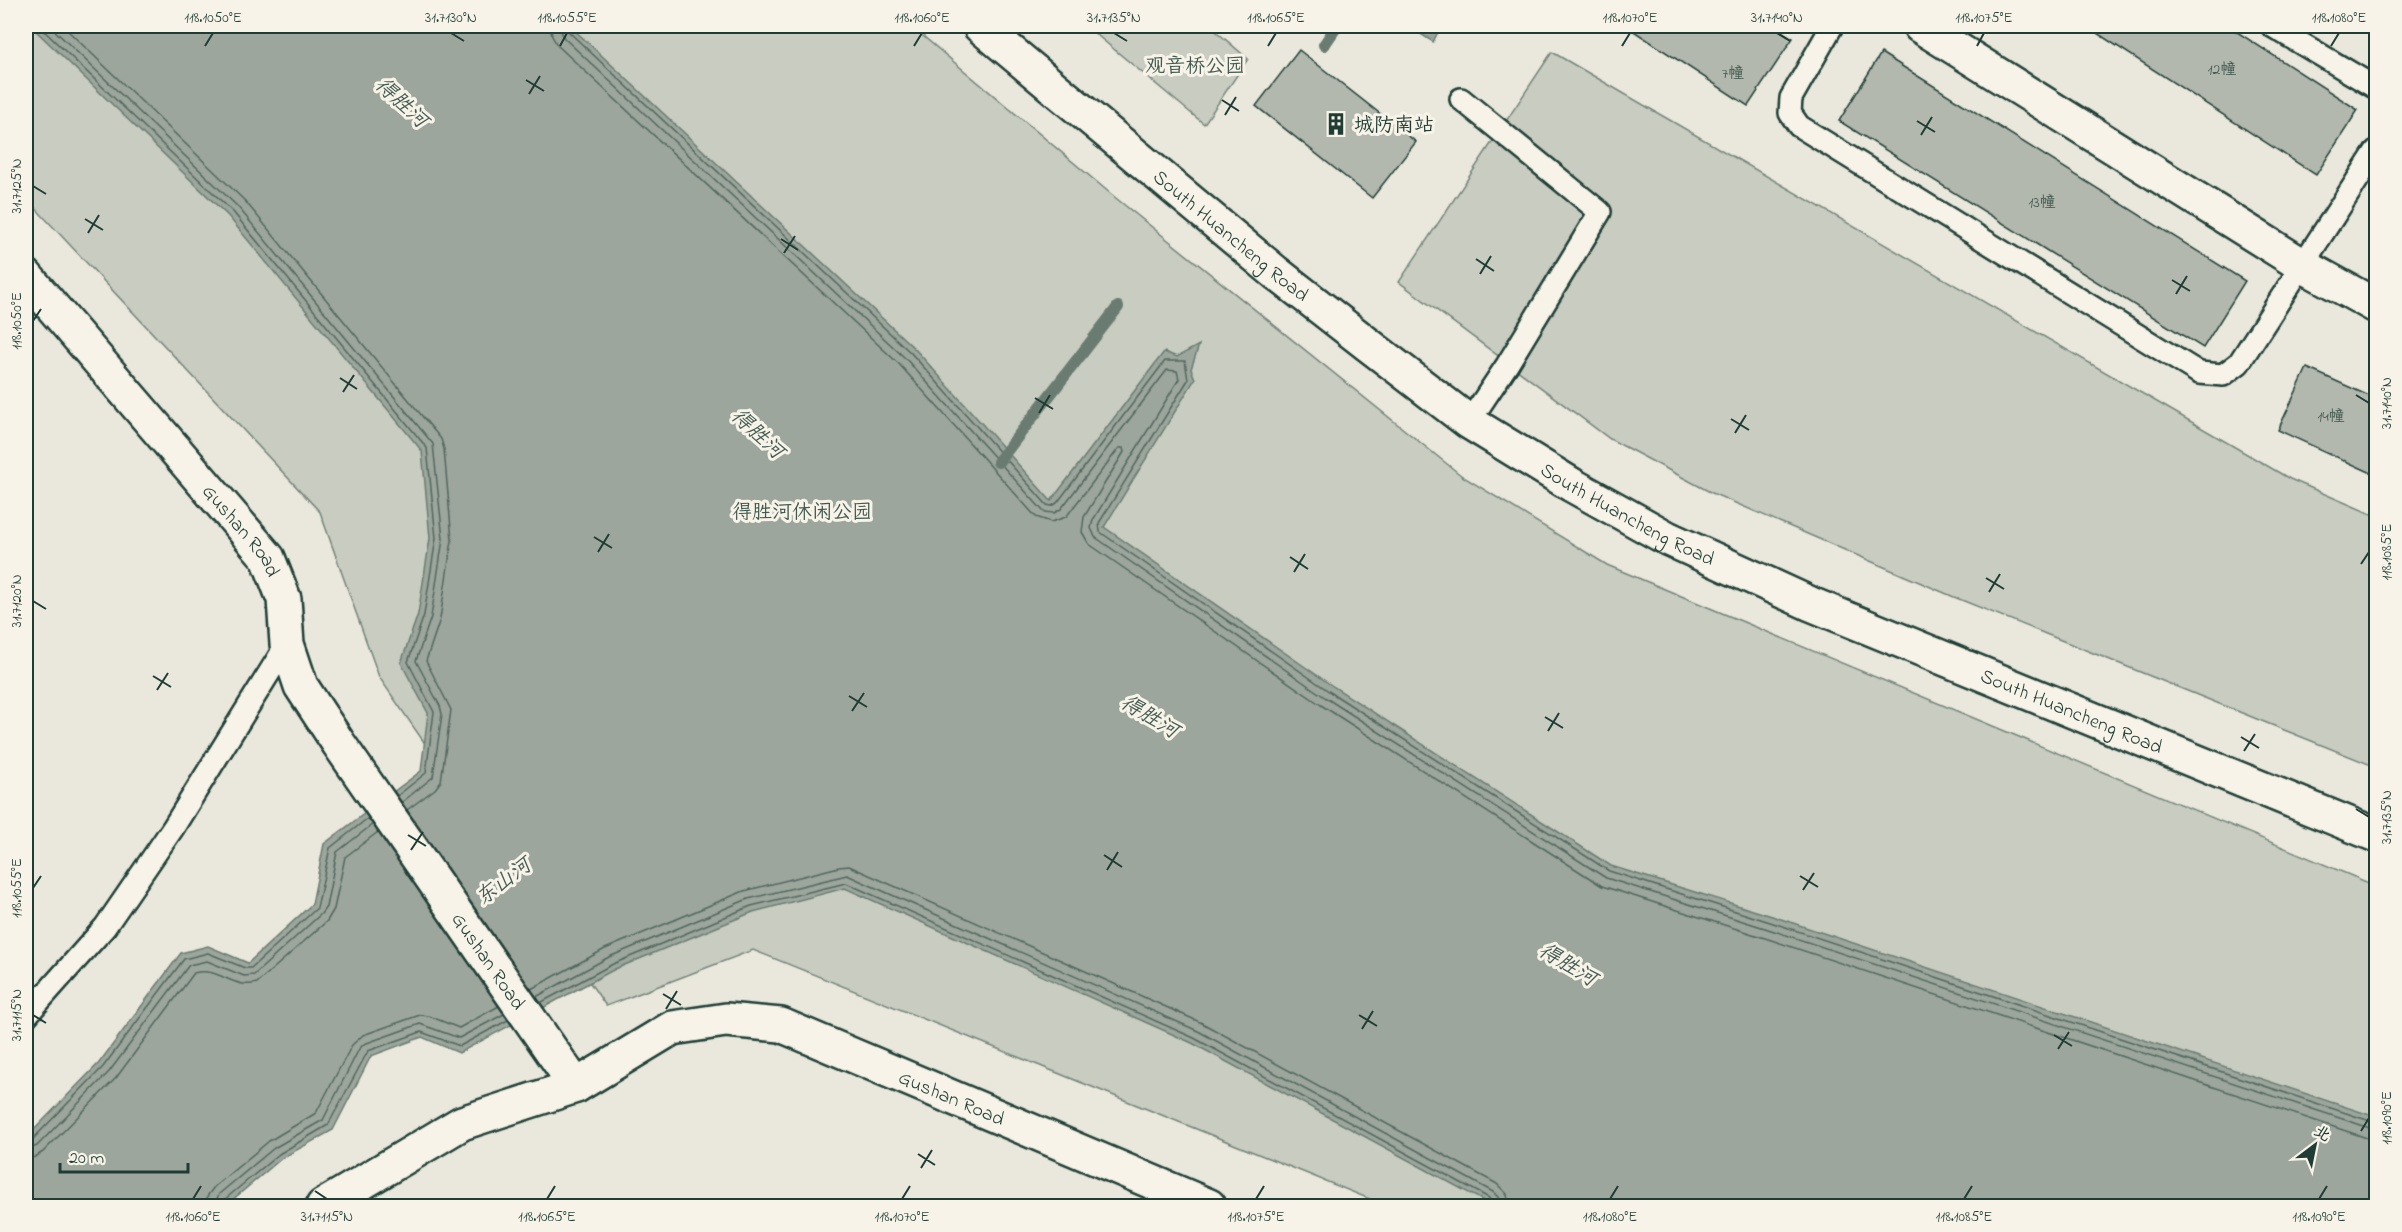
<svg xmlns="http://www.w3.org/2000/svg" width="2402" height="1232" viewBox="0 0 2402 1232" font-family="'Indie Flower','LXGW WenKai TC',sans-serif">
<style>
.green{fill:#c8ccc1;stroke:#74847a;stroke-width:1.5}
.water{fill:#9ca69c;stroke:#6a7c72;stroke-width:1.5}
.lines{fill:none;stroke-linecap:round;stroke-linejoin:round}
.shore{stroke:#51675e;stroke-width:1.5}
.stream{stroke:#6a7c72;stroke-width:12}
.building{fill:#b2b8ae;stroke:#1f3d34;stroke-width:1.5}
.lane-casing{stroke:#1f3d34;stroke-width:26}
.street-casing{stroke:#1f3d34;stroke-width:38}
.secondary-casing{stroke:#1f3d34;stroke-width:38}
.lane{stroke:#f7f3e8;stroke-width:21}
.street{stroke:#f7f3e8;stroke-width:33}
.secondary{stroke:#f7f3e8;stroke-width:33}
.ticks{fill:none;stroke:#1f3d34;stroke-width:2}
.labels{text-anchor:middle;stroke-width:6;stroke-linejoin:round;paint-order:stroke}
.number-label{font-size:16px;fill:#445c52}
.park-label{font-size:20px;fill:#415a50;stroke:#f7f3e8}
.poi-label{font-size:20px;fill:#1f3d34;stroke:#f7f3e8;text-anchor:start}
.street-label{font-size:20px;fill:#1f3d34;stroke:#f7f3e8}
.water-label{font-size:21px;font-style:italic;fill:#445c53;stroke:#f7f3e8}
.neatline{fill:none;stroke:#1f3d34;stroke-width:2}
.ticks-label{font-size:15px;text-anchor:middle;fill:#1f3d34}
</style>
<rect width="100%" height="100%" fill="#eae8dd"/>
<filter id="ink" filterUnits="userSpaceOnUse"><feTurbulence type="fractalNoise" baseFrequency=".0167" numOctaves="2"/><feDisplacementMap in="SourceGraphic" scale="12" xChannelSelector="R" yChannelSelector="G"/><feConvolveMatrix kernelMatrix="1 2 1 2 8 2 1 2 1" color-interpolation-filters="sRGB"/></filter>
<g filter="url(#ink)">
<g class="green">
<polygon points="26,26 911,26 1117,199 1462,476 1607,565 2376,886 2376,1206 1387,1206 753,950 606,1006 379,677 320,512 26,198"/>
<polygon points="1086,26 1210,26 1248,59 1204,124"/>
<polygon points="1552,52 2290,479 2376,516 2376,767 1954,597 1712,493 1610,439 1399,282"/>
</g>
<g class="water">
<polygon points="31,26 570,26 915,349 1051,501 1164,352 1177,357 1199,345 1191,369 1195,379 1104,527 1334,687 1611,866 1772,916 2376,1117 2376,1206 1493,1206 1192,1043 845,888 753,912 615,969 459,1053 422,1037 371,1056 333,1130 282,1158 225,1206 26,1206 26,1138 99,1063 181,953 208,946 248,963 312,904 324,844 421,771 428,713 401,663 418,614 430,538 422,451 228,216"/>
<polygon points="1408,26 1441,26 1433,42"/>
</g>
<g class="lines">
<g class="shore">
<polyline points="39,26 233,212 427,448 436,538 424,615 408,662 434,712 426,773 397,796"/>
<polyline points="50,26 238,207 433,444 443,539 431,617 416,661 440,706 442,714 433,777 401,803"/>
<polyline points="63,26 245,201 441,439 444,449 452,540 440,619 426,661 451,710 441,781 435,789 407,810"/>
<polyline points="550,26 552,36 557,45 899,364 1036,517 1051,522 1066,517 1119,448 1123,448 1124,452 1084,517 1082,532 1089,544 1321,705 1602,886 1765,938 2367,1138 2376,1139"/>
<polyline points="559,26 564,38 905,358 1044,512 1054,513 1061,509 1167,370 1177,371 1179,379 1093,520 1091,528 1095,537 1326,698 1606,878 1768,929 2376,1130"/>
<polyline points="567,26 569,32 911,353 1047,505 1052,506 1057,503 1165,361 1185,361 1188,380 1099,523 1100,532 1330,692 1609,871 1770,922 2376,1123"/>
<polyline points="531,989 605,949 744,891 839,867 849,866 1202,1023 1497,1184 1507,1194 1509,1206"/>
<polyline points="536,997 609,957 748,899 847,875 1198,1031 1493,1192 1499,1198 1500,1206"/>
<polyline points="540,1003 613,964 751,906 846,883 1194,1038 1489,1198 1493,1206"/>
<polyline points="26,1142 32,1140 103,1067 184,959 208,953 245,968 251,968 317,908 330,848 368,818"/>
<polyline points="26,1150 37,1146 109,1072 189,965 207,961 244,976 254,975 321,914 326,907 337,852 373,824"/>
<path d="M26,1159L35,1157L43,1152L116,1078L194,973C218,966 233,990 257,983L327,921L334,909L345,857L378,832"/>
<polyline points="205,1206 208,1195 214,1187 269,1141 316,1113 352,1045 363,1035 420,1015 429,1016 459,1028 499,1006"/>
<polyline points="214,1206 219,1194 274,1148 323,1120 359,1049 364,1044 420,1024 459,1038 504,1014"/>
<polyline points="222,1206 224,1200 279,1154 328,1125 368,1051 421,1032 460,1046 508,1020"/>
</g>
<g class="stream">
<polyline points="1324,45 1337,26"/>
<polyline points="998,462 1118,307"/>
</g>
</g>
<g class="building">
<polygon points="1626,26 1773,26 1793,38 1748,106"/>
<polygon points="2086,26 2228,26 2358,110 2316,175"/>
<polygon points="1299,50 1416,142 1372,198 1256,106"/>
<polygon points="1881,53 2245,281 2203,348 1839,121"/>
<polygon points="2307,368 2376,399 2376,475 2278,430"/>
</g>
<g class="lines">
<g class="lane-casing">
<g id="lane">
<polyline points="1832,26 1791,98 1790,113 1799,126 2199,373 2223,375 2239,363 2376,151"/>
<polyline points="2272,26 2376,88"/>
<polyline points="1461,99 1600,212 1507,365 1469,422"/>
<polyline points="26,1016 105,927 173,828 287,644"/>
</g>
</g>
<g class="street-casing">
<g id="street">
<polyline points="1920,26 2302,265 2376,306"/>
<polyline points="323,1206 462,1123 576,1086"/>
</g>
</g>
<g class="secondary-casing">
<g id="secondary">
<path id="s1" d="M980,26L1275,272L1366,343L1469,422L1572,485L1667,538L1811,604L2376,835"/>
<path id="s2" d="M26,276L268,558L284,599L287,644L301,686L339,744L576,1086L672,1028L726,1020L781,1025L1209,1206"/>
</g>
</g>
<use href="#lane" class="lane"/>
<use href="#street" class="street"/>
<use href="#secondary" class="secondary"/>
</g>
</g>
<path class="ticks" d="M451,33L464,41M1114,33L1127,41M1777,33L1790,41M205,46L213,33M560,46L567,33M914,46L922,33M1268,46L1276,33M1622,46L1630,33M1977,46L1984,33M2331,46L2339,33M526,80L544,91M529,94L540,76M1222,100L1239,111M1225,115L1236,97M1917,121L1935,132M1921,135L1932,117M33,186L46,194M85,219L103,230M88,233L99,215M781,239L798,250M784,253L795,236M1476,259L1494,271M1480,274L1491,256M2172,280L2190,291M2176,294L2187,276M33,321L41,309M340,378L357,389M343,392L354,375M2356,395L2369,403M1035,398L1053,409M1039,413L1050,395M1731,419L1749,430M1735,433L1746,415M594,537L612,548M598,552L609,534M1290,557L1308,569M2361,564L2369,552M1294,572L1305,554M1986,578L2004,589M1989,592L2000,574M33,601L46,609M153,676L171,687M157,690L168,673M849,696L867,707M852,711L864,693M1545,717L1563,728M1548,731L1559,713M2241,737L2259,748M2244,751L2255,734M2356,809L2369,817M408,835L426,846M411,850L423,832M1104,855L1122,867M1107,870L1118,852M1800,876L1818,887M33,888L41,876M1803,890L1814,873M663,994L681,1005M666,1009L677,991M33,1015L46,1023M1359,1015L1377,1026M1362,1029L1373,1011M2054,1035L2072,1046M2058,1049L2069,1032M2361,1131L2369,1118M918,1154L935,1165M921,1168L932,1150M315,1191L327,1199M193,1199L201,1186M547,1199L555,1186M902,1199L910,1186M1256,1199L1264,1186M1610,1199L1618,1186M1964,1199L1972,1186M2319,1199L2327,1186"/>
<defs>
<g id="building-bare" transform="scale(1.8)"><path d="M-4-6H4V6H1V3H-1V6H-4ZM-2.5-4.3h1.7v1.8h-1.7ZM.8-4.3h1.7v1.8H.8ZM-2.5-1h1.7V.8h-1.7ZM.8-1h1.7V.8H.8Z" fill="#1f3d34" stroke="#f7f3e8" stroke-width="2.5" paint-order="stroke"/></g>
</defs>
<g fill-rule="evenodd">
<use href="#building-bare" x="1336" y="124"/>
</g>
<g class="labels">
<g class="number-label">
<text x="2222" y="74">12幢</text>
<text x="1733" y="78">7幢</text>
<text x="2042" y="207">13幢</text>
<text x="2331" y="421">14幢</text>
</g>
<g class="park-label">
<text x="1195" y="72">观音桥公园</text>
<text x="802" y="518">得胜河休闲公园</text>
</g>
<g class="poi-label">
<text x="1354" y="131">城防南站</text>
</g>
<g class="street-label">
<text dy="7" stroke="none"><textPath href="#s1" startOffset="327">South Huancheng Road</textPath></text>
<text dy="7" stroke="none"><textPath href="#s1" startOffset="813">South Huancheng Road</textPath></text>
<text dy="7" stroke="none"><textPath href="#s2" startOffset="334">Gushan Road</textPath></text>
<text dy="7" stroke="none"><textPath href="#s1" startOffset="1299">South Huancheng Road</textPath></text>
<text dy="7" stroke="none"><textPath href="#s2" startOffset="838">Gushan Road</textPath></text>
<text dy="7" stroke="none"><textPath href="#s2" startOffset="1398">Gushan Road</textPath></text>
</g>
<g class="water-label">
<text transform="translate(402 102) rotate(43)" y="7">得胜河</text>
<text transform="translate(758 433) rotate(43)" y="7">得胜河</text>
<text transform="translate(1150 716) rotate(31)" y="7">得胜河</text>
<text transform="translate(503 881) rotate(-37)" y="7">东山河</text>
<text transform="translate(1568 964) rotate(31)" y="7">得胜河</text>
</g>
</g>
<rect width="2402" height="1232" fill="none" stroke="#f7f3e8" stroke-width="66"/>
<g transform="translate(2315 1145) rotate(32)" stroke="#f7f3e8" stroke-width="4.5" paint-order="stroke">
<path d="M0-4.5L10 22L0 15L-10 22Z" fill="#1f3d34"/>
<text y="-9" font-size="16" font-weight="bold" text-anchor="middle" fill="#1f3d34">北</text>
</g>
<path d="M60 1163v9h128v-9" fill="none" stroke="#1f3d34" stroke-width="3"/>
<text x="69" y="1163" font-size="18" fill="#1f3d34" stroke="#f7f3e8" stroke-width="4.5" paint-order="stroke">20 m</text>
<rect x="33" y="33" width="2336" height="1166" class="neatline"/>
<g class="ticks-label">
<text x="213" y="22">118.1050°E</text>
<text x="451" y="22">31.7130°N</text>
<text x="567" y="22">118.1055°E</text>
<text x="922" y="22">118.1060°E</text>
<text x="1114" y="22">31.7135°N</text>
<text x="1276" y="22">118.1065°E</text>
<text x="1630" y="22">118.1070°E</text>
<text x="1777" y="22">31.7140°N</text>
<text x="1984" y="22">118.1075°E</text>
<text x="2339" y="22">118.1080°E</text>
<text transform="translate(16 186) rotate(-90)" y="5">31.7125°N</text>
<text transform="translate(16 321) rotate(-90)" y="5">118.1050°E</text>
<text transform="translate(2386 403) rotate(-90)" y="5">31.7140°N</text>
<text transform="translate(2386 552) rotate(-90)" y="5">118.1085°E</text>
<text transform="translate(16 601) rotate(-90)" y="5">31.7120°N</text>
<text transform="translate(2386 817) rotate(-90)" y="5">31.7135°N</text>
<text transform="translate(16 888) rotate(-90)" y="5">118.1055°E</text>
<text transform="translate(16 1015) rotate(-90)" y="5">31.7115°N</text>
<text transform="translate(2386 1118) rotate(-90)" y="5">118.1090°E</text>
<text x="193" y="1221">118.1060°E</text>
<text x="327" y="1221">31.7115°N</text>
<text x="547" y="1221">118.1065°E</text>
<text x="902" y="1221">118.1070°E</text>
<text x="1256" y="1221">118.1075°E</text>
<text x="1610" y="1221">118.1080°E</text>
<text x="1964" y="1221">118.1085°E</text>
<text x="2319" y="1221">118.1090°E</text>
</g>
</svg>
